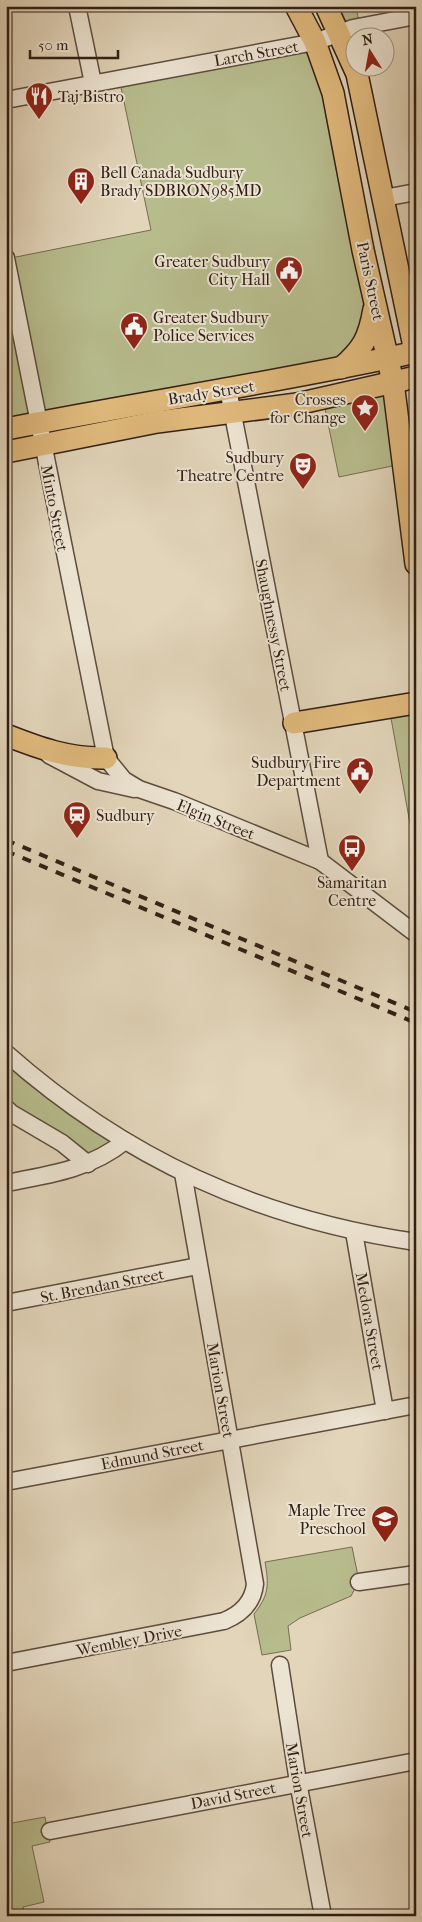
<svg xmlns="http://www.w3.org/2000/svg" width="422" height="1922" viewBox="0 0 422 1922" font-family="'IM FELL French Canon',serif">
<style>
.green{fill:#b7bc8d;stroke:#746d50}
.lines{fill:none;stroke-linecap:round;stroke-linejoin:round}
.minor-casing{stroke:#5d4c3e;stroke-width:19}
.major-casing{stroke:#311e14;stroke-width:24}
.minor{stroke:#ece4d2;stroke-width:16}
.major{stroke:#e1ba7d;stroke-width:21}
.rail{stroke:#311e14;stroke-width:4;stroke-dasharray:9 9;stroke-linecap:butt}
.labels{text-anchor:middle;stroke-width:4;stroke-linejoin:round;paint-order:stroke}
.street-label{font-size:16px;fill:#311e14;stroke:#ece4d2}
.poi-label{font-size:16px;fill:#311e14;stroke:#ece4d2;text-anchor:end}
</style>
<rect width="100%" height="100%" fill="#e2d5ba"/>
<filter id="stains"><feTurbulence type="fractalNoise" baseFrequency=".004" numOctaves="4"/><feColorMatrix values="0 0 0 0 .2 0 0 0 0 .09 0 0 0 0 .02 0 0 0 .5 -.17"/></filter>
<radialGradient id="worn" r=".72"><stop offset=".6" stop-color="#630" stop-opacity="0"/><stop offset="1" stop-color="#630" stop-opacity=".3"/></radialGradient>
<g class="green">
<polygon points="327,6 356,6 360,28 341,34"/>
<polygon points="314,41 374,301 340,368 6,428 6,259 151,230 119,78"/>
<polygon points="392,383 402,464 339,477 323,399"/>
<polygon points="416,702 416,857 389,707"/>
<polygon points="6,1051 125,1139 87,1164 6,1109"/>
<path d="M352,1547L359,1581L351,1596L300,1618L288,1626L291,1650L262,1655L254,1614C269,1595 269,1585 265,1562Z"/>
<polygon points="45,1817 50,1842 32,1846 44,1902 23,1907 24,1916 6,1916 6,1821 12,1823"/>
</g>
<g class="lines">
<g class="minor-casing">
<g id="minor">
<polyline points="77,6 93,83"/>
<polyline points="6,100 315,42 353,28 416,16"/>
<polyline points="384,198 416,192"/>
<polyline points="6,258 106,758 124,780 139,789 174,801 320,861 416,934"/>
<polyline points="228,389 320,861"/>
<polyline points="49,755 98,781 134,789"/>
<path d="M6,1053C126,1159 258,1219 416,1242"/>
<polyline points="6,1108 11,1113 62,1143 88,1164"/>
<path d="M6,1183C49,1175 91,1169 125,1141"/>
<polyline points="354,1232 385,1411"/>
<polyline points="6,1303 198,1266"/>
<polyline points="6,1482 416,1405"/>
<polyline points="359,1582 416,1574"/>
<path d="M6,1663L224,1621C241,1614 253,1603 255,1584L183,1173"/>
<polyline points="280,1665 298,1782 323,1916"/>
<polyline points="50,1831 416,1761"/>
</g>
</g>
<g class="major-casing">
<g id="major">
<polyline points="296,6 315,42 333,93 363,250 393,382 416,564"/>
<polyline points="326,6 357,74 416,356"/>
<path d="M341,368C363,349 369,338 374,309"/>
<path d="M6,429C143,402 280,382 416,352"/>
<polyline points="6,452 157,422 297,404 416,377"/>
<polyline points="294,723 416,703"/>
<path d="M6,735C39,748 69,759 106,758"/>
</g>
</g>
<use href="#minor" class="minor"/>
<use href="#major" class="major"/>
<g class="rail">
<polyline points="6,840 416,1012"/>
<polyline points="6,851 416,1023"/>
</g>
</g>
<defs>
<g id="restaurant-pin" transform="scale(1.4375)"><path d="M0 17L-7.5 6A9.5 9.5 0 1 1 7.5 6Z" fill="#8f2418" stroke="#ece4d2"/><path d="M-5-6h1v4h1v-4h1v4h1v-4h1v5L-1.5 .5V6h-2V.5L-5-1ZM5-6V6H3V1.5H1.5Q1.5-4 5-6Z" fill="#fff"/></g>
<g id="building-pin" transform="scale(1.4375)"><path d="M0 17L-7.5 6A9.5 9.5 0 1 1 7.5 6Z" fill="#8f2418" stroke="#ece4d2"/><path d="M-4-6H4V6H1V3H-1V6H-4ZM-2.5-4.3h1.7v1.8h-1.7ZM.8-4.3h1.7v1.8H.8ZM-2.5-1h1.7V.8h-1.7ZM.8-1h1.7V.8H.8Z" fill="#fff"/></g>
<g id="civic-pin" transform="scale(1.4375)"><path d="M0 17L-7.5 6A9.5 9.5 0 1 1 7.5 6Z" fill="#8f2418" stroke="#ece4d2"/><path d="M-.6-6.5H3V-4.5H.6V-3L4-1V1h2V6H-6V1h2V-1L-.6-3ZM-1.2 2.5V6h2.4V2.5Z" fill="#fff"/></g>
<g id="sight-pin" transform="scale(1.4375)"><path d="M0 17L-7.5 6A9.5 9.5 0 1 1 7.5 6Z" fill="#8f2418" stroke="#ece4d2"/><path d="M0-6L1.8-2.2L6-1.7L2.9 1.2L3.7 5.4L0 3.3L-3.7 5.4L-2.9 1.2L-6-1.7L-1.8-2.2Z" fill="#fff"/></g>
<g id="theatre-pin" transform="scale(1.4375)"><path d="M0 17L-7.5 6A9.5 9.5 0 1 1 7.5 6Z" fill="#8f2418" stroke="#ece4d2"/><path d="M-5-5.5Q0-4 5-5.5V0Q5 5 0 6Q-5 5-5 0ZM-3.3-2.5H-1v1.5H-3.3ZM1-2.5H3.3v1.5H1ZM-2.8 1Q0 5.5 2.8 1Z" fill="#fff"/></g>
<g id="station-pin" transform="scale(1.4375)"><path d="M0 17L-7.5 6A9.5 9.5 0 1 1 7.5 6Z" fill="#8f2418" stroke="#ece4d2"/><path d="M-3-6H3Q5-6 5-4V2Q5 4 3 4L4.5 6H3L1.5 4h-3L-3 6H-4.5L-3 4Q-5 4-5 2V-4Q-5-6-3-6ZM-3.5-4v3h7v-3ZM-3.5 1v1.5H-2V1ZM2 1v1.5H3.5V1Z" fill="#fff"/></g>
<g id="bus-pin" transform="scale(1.4375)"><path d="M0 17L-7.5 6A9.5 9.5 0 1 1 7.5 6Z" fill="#8f2418" stroke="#ece4d2"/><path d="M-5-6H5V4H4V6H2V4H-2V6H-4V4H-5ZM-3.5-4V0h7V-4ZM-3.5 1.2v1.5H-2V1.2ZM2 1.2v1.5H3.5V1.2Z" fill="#fff"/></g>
<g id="school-pin" transform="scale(1.4375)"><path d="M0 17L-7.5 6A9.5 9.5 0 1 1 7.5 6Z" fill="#8f2418" stroke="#ece4d2"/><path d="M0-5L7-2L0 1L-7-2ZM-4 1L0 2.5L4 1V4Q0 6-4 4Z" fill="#fff"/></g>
</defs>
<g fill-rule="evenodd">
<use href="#restaurant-pin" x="39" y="96"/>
<use href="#building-pin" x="81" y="181"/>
<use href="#civic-pin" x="289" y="270"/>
<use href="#civic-pin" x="134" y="326"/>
<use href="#sight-pin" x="365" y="408"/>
<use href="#theatre-pin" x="303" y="466"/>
<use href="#civic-pin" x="360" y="771"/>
<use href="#station-pin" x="77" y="815"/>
<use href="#bus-pin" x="352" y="848"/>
<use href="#school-pin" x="385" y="1519"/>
</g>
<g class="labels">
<g class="street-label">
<text transform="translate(256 53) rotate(-10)" y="6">Larch Street</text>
<text transform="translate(371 281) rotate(78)" y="6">Paris Street</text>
<text transform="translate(211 392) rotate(-9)" y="6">Brady Street</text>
<text transform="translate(55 508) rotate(79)" y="6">Minto Street</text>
<text transform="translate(274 625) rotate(79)" y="6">Shaughnessy Street</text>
<text transform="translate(216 819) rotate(22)" y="6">Elgin Street</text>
<text transform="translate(102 1285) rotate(-11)" y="6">St. Brendan Street</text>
<text transform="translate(370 1321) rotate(80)" y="6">Medora Street</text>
<text transform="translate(221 1390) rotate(80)" y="6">Marion Street</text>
<text transform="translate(152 1454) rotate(-11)" y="6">Edmund Street</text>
<text transform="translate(129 1640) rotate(-11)" y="6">Wembley Drive</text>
<text transform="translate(300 1790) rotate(80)" y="6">Marion Street</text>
<text transform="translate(233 1795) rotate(-11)" y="6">David Street</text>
</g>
<g class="poi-label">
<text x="58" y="102" text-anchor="start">Taj Bistro</text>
<text x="100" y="178" text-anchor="start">Bell Canada Sudbury<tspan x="100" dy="18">Brady SDBRON985MD</tspan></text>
<text x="270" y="267">Greater Sudbury<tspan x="270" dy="18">City Hall</tspan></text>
<text x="153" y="323" text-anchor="start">Greater Sudbury<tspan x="153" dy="18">Police Services</tspan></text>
<text x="346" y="405">Crosses<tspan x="346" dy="18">for Change</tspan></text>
<text x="284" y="463">Sudbury<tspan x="284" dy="18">Theatre Centre</tspan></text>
<text x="341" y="768">Sudbury Fire<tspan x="341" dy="18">Department</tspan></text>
<text x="96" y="821" text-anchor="start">Sudbury</text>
<text x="352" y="888" text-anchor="middle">Samaritan<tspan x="352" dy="18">Centre</tspan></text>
<text x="366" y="1516">Maple Tree<tspan x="366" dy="18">Preschool</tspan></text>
</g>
</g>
<rect width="422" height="1922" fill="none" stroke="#e2d5ba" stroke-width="25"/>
<rect x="8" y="8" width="407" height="1907" fill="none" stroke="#311e14" stroke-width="2.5"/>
<rect x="12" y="12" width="397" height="1897" fill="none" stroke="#311e14"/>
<g transform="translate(370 52) rotate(349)"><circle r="24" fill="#ece4d2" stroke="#a19586"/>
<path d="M0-4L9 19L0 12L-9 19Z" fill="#8f2418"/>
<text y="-8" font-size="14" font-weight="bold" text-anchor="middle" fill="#311e14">N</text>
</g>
<path d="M30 50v8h88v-8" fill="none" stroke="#311e14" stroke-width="2.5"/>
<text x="38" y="50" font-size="15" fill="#311e14" stroke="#ece4d2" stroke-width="4" paint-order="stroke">50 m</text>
<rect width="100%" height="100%" filter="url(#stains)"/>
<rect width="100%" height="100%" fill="url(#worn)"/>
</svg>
